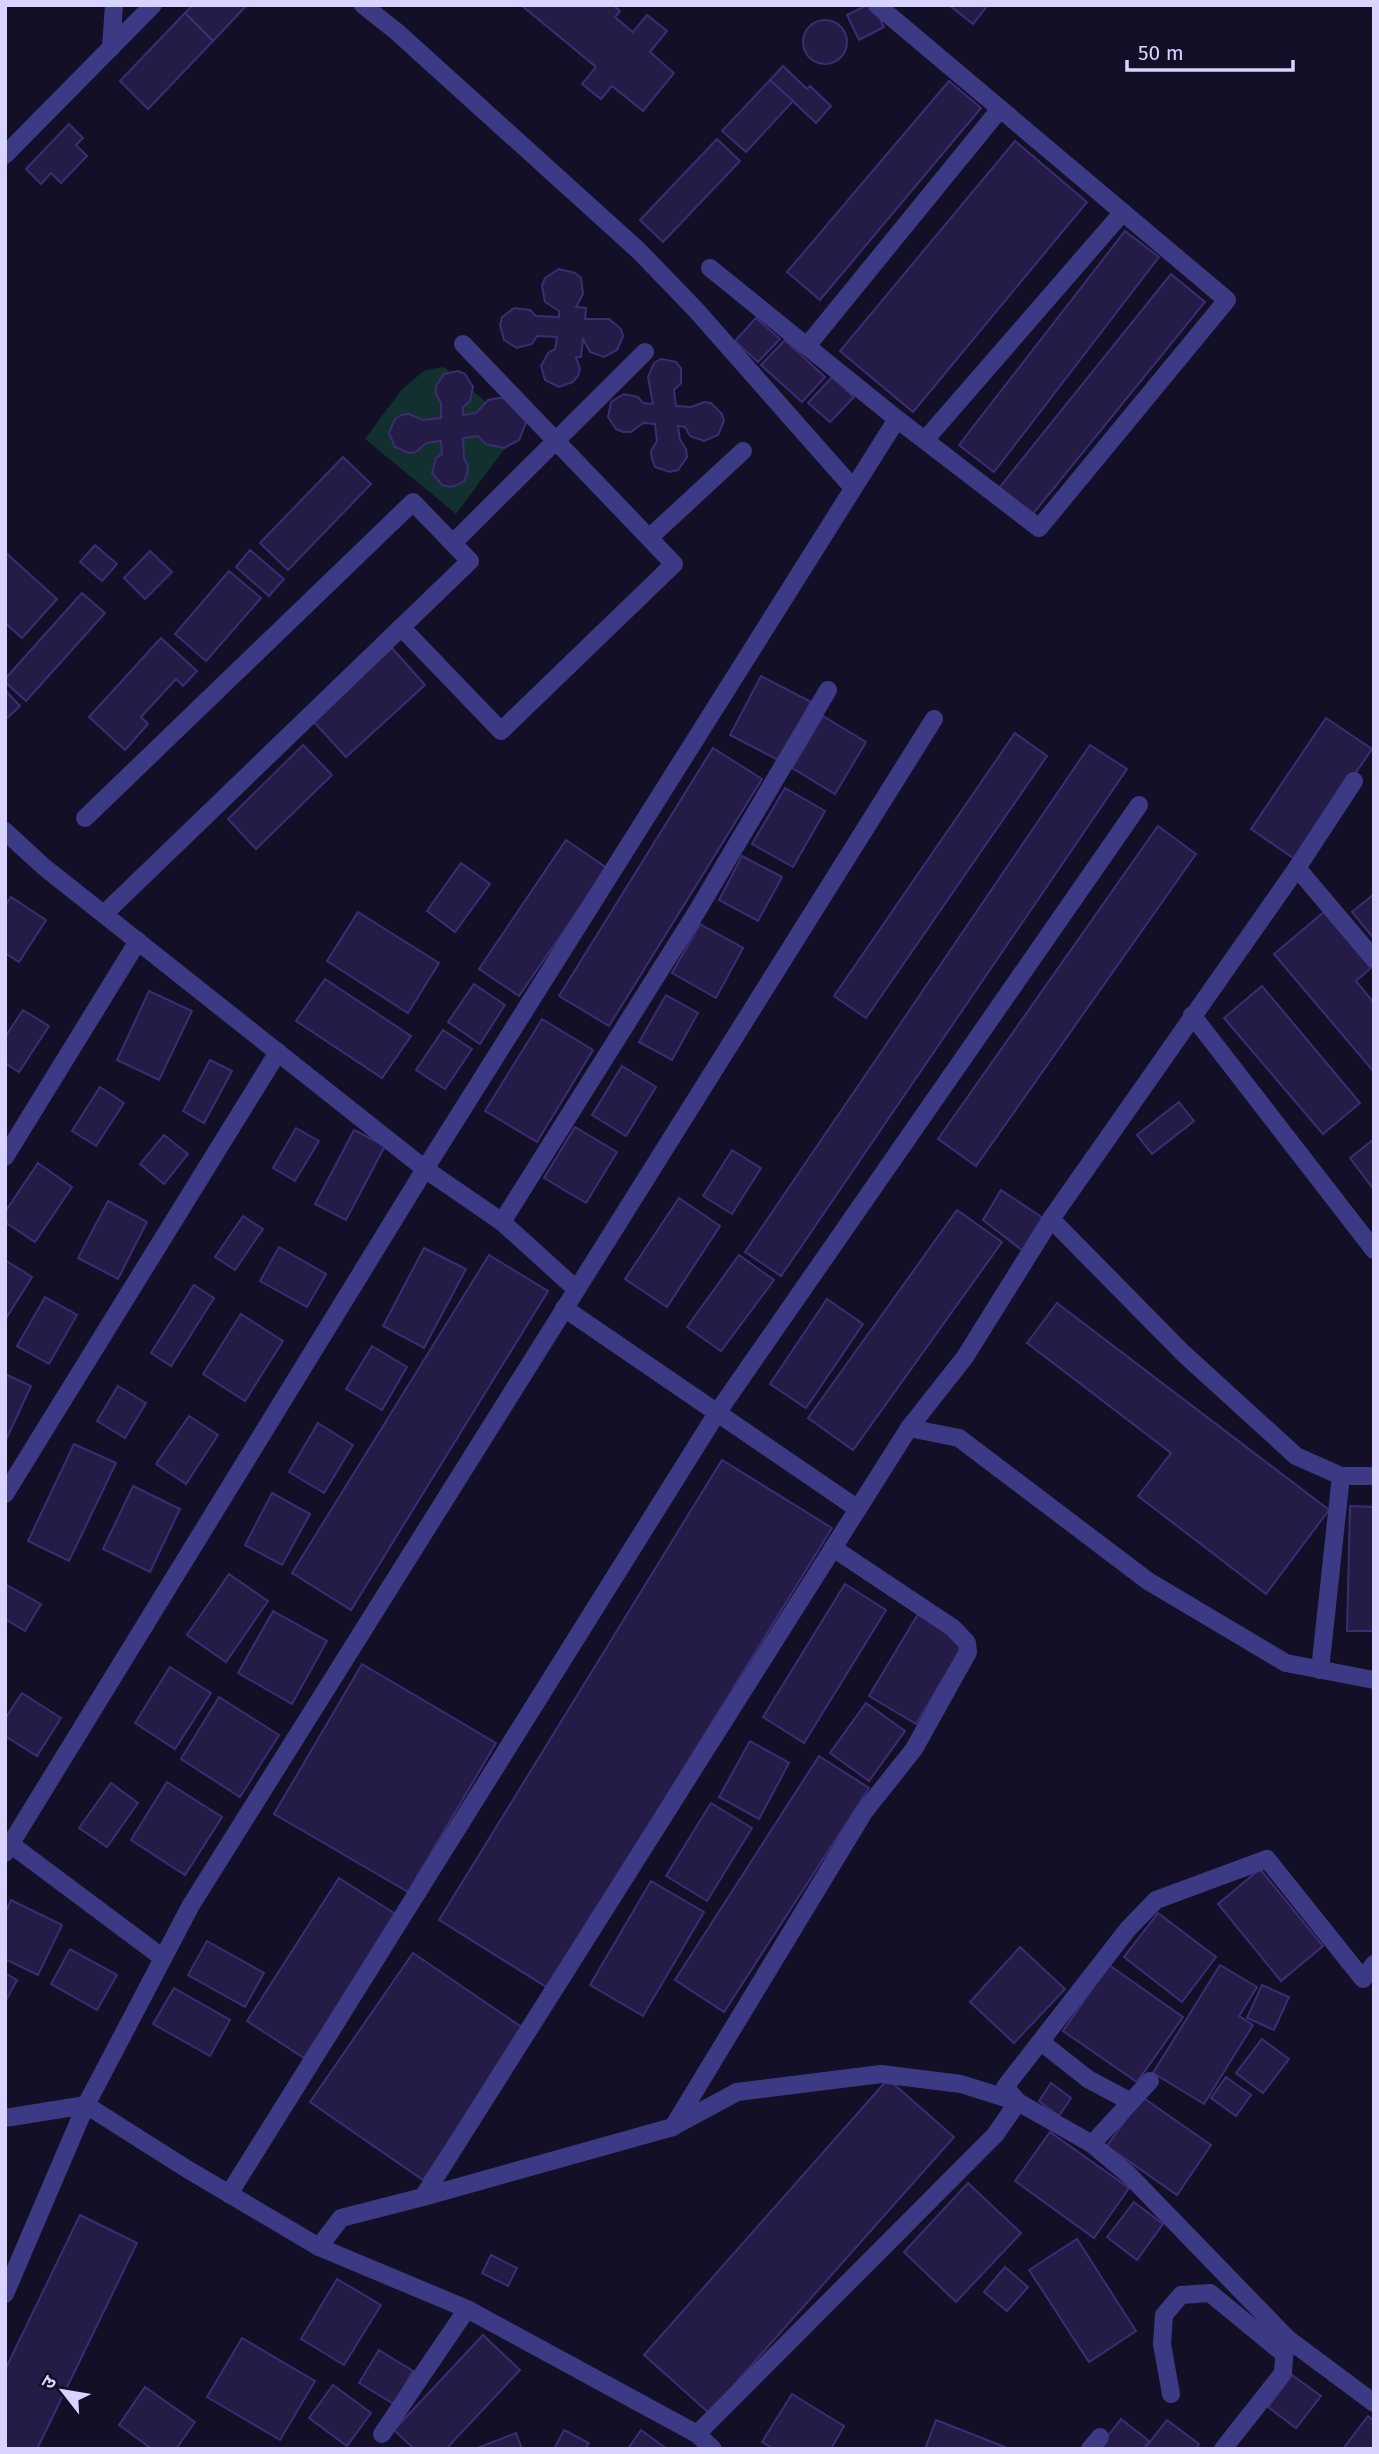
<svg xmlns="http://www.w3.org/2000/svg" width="1379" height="2454" viewBox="0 0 1379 2454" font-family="'Fira Sans','Noto Sans Devanagari',sans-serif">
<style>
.green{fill:#12302f}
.building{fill:#241b47;stroke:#3b2d73;stroke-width:2}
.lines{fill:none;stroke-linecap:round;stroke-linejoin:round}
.minor{stroke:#3d3a85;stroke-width:18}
</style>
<rect width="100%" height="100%" fill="#130f26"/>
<polygon class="green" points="444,367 519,429 456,514 365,439 402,389 425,370"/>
<g class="building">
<polygon points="193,5 247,5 213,41 185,13"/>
<polygon points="521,5 613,5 620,11 615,17 633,32 647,15 667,31 650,52 674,73 643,111 612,86 601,99 582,84 596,67"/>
<polygon points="867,5 873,5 884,27 859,40 847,15"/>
<polygon points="949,5 988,5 973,24"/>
<polygon points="185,13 213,41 148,109 120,81"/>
<circle cx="825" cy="42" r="22"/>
<polygon points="783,66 807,89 810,86 831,106 816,123 770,80"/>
<polygon points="770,80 793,101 746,152 722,131"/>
<polygon points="949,81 981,108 820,300 787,272"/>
<polygon points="69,124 83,138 76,145 87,156 61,183 51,173 41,184 26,169"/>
<polygon points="717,139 740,161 663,242 640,220"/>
<polygon points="1015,141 1087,202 913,412 840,351"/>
<polygon points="1125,231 1159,257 994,472 959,445"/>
<polygon points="559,269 575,273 581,278 583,294 576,307 586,308 585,319 609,319 621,329 623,336 617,350 604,357 590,352 583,339 581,357 576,357 580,369 578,376 573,382 559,387 545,380 541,366 548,353 555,349 557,337 537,336 532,344 517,348 504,340 500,325 502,317 514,308 530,310 536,316 559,317 559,311 545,302 542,286 545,278"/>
<polygon points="1171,274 1205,302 1032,515 999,488"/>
<polygon points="756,318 780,339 758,362 735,341"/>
<polygon points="785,340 825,377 802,402 761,365"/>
<polygon points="661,359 676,362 681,368 681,383 674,390 676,406 691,407 704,402 711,403 722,414 724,421 718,435 704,441 690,436 685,427 678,426 680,440 686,449 687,457 678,470 670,472 655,467 652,459 651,451 657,441 655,424 643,423 631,432 623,432 616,429 608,417 611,402 624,394 638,397 643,403 653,404 648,377 654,363"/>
<polygon points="458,371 465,374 473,387 470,401 463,407 463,415 476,413 488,400 505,397 524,414 526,423 519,440 504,448 486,444 478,436 463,438 464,458 468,466 467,474 464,481 457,485 450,487 442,485 432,473 436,458 442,454 441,441 426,443 416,452 409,453 395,447 389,433 395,419 402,415 409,414 423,420 441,418 441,403 436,394 436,386 444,374"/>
<polygon points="832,377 854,397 830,422 808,403"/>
<polygon points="343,457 371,484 288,570 260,543"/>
<polygon points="95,545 117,564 102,581 80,562"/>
<polygon points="250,550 284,579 269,596 236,567"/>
<polygon points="150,551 172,572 145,599 124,578"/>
<polygon points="5,552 57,599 22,638 5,623"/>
<polygon points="229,571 261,598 206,661 175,634"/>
<polygon points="82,593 105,613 26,701 5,682 5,679"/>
<polygon points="161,638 197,671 183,686 176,679 141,717 148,724 125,750 89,717"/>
<polygon points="392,648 425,685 346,757 313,721"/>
<polygon points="761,676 811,702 780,761 730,735"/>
<polygon points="5,690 20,706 5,720"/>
<polygon points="823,716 866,742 835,794 792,768"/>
<polygon points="1326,718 1372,749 1296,860 1251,829"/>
<polygon points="1015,733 1047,756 866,1018 834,996"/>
<polygon points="303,745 332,775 256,849 228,819"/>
<polygon points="1090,745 1127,769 781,1276 745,1252"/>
<polygon points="713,748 762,779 609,1026 559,996"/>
<polygon points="785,788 825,811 793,867 752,844"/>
<polygon points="1158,826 1196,854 976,1166 938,1139"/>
<polygon points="566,840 607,868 519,996 479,969"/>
<polygon points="742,856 782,877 758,921 719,900"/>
<polygon points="461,863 490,884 455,932 427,911"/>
<polygon points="1374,894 1374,939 1352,912"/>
<polygon points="11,897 46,920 19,962 5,953 5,906"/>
<polygon points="358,912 439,963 408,1013 327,961"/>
<polygon points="1324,912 1371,968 1356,981 1374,1003 1374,1072 1274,954"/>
<polygon points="700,924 743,948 716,998 672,973"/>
<polygon points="325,979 411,1036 382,1078 296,1021"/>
<polygon points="474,984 505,1005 480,1044 448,1022"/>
<polygon points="1262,986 1360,1103 1323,1134 1224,1018"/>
<polygon points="149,991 192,1011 159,1080 117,1060"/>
<polygon points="666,995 698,1013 672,1060 639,1042"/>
<polygon points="23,1010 49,1026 19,1072 5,1063 5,1037"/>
<polygon points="542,1019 593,1050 537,1142 485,1111"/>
<polygon points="443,1030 472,1049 445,1089 416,1070"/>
<polygon points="210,1060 232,1071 204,1123 183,1111"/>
<polygon points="622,1066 656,1087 626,1136 592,1115"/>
<polygon points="100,1087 124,1103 96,1146 72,1131"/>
<polygon points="1179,1102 1194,1121 1152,1154 1137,1135"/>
<polygon points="575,1127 617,1152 586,1203 544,1178"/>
<polygon points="296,1128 319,1141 295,1181 273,1168"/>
<polygon points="354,1130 385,1146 346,1220 315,1204"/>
<polygon points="164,1135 188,1154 164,1184 140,1164"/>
<polygon points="1374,1139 1374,1190 1350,1158"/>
<polygon points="732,1150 761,1168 732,1214 703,1196"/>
<polygon points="38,1163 72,1187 35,1242 5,1222 5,1212"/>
<polygon points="1001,1190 1043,1218 1023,1251 983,1220"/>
<polygon points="679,1198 720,1226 667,1307 625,1279"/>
<polygon points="108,1201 147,1222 118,1279 78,1258"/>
<polygon points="957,1210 1002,1242 853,1450 808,1418"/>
<polygon points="243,1216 263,1229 235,1270 215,1257"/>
<polygon points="279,1247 326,1274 307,1307 260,1281"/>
<polygon points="424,1248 466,1269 424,1348 383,1326"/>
<polygon points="489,1255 548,1291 351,1610 292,1573"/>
<polygon points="739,1255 774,1280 721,1351 687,1327"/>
<polygon points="5,1260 32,1277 5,1320"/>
<polygon points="194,1285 214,1298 171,1366 151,1353"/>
<polygon points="45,1297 77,1315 49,1364 17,1346"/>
<polygon points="827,1299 863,1324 806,1408 770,1384"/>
<polygon points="1057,1303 1329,1510 1266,1594 1138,1496 1171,1453 1027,1343"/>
<polygon points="241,1314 283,1341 245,1401 203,1374"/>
<polygon points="372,1346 407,1367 382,1410 346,1389"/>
<polygon points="5,1374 31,1386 5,1442"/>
<polygon points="118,1386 146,1403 125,1438 97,1421"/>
<polygon points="189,1416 218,1435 186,1484 156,1464"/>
<polygon points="318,1423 353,1445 324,1493 289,1472"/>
<polygon points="74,1444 116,1463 69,1561 28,1541"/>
<polygon points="722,1460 832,1528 548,1988 439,1920"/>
<polygon points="133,1486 180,1509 150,1572 103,1549"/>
<polygon points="272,1493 310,1514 282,1565 245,1545"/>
<polygon points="1350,1506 1374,1507 1374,1631 1347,1631"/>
<polygon points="229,1574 268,1601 226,1662 187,1635"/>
<polygon points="5,1584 41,1604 25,1631 5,1619"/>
<polygon points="845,1584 886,1610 804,1743 763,1717"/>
<polygon points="273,1611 327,1641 292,1704 238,1673"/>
<polygon points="918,1614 965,1642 916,1724 869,1696"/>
<polygon points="362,1664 496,1743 408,1892 274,1814"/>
<polygon points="170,1667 211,1693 175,1749 135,1723"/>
<polygon points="22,1693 61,1718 37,1756 5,1736 5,1719"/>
<polygon points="219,1697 279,1735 240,1797 181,1759"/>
<polygon points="866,1703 905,1731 869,1781 830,1753"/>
<polygon points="750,1741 789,1763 759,1819 719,1797"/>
<polygon points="819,1756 869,1788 724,2012 675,1980"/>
<polygon points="167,1782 222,1817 185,1875 131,1840"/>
<polygon points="111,1783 138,1803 107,1847 79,1828"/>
<polygon points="711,1803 752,1828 707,1901 666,1876"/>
<polygon points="1260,1869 1323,1946 1281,1981 1218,1904"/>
<polygon points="339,1878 397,1915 304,2058 247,2021"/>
<polygon points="651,1881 704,1912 643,2016 590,1985"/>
<polygon points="11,1900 62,1925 38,1975 5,1959 5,1913"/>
<polygon points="1158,1913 1216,1957 1182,2002 1124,1957"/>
<polygon points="207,1941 264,1973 245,2007 188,1975"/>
<polygon points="1020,1947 1065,1989 1014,2043 970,2002"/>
<polygon points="70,1949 117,1975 97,2010 51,1984"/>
<polygon points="413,1953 526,2030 423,2180 310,2102"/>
<polygon points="1109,1965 1183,2017 1137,2082 1063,2031"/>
<polygon points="1220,1965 1257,1987 1239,2016 1253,2025 1204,2104 1153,2073"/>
<polygon points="5,1973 17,1980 5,2002"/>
<polygon points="1262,1985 1289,1997 1274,2030 1247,2018"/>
<polygon points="174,1988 230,2020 210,2056 153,2024"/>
<polygon points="1262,2039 1289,2059 1263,2093 1236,2073"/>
<polygon points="1226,2077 1251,2095 1236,2116 1211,2098"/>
<polygon points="888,2079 954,2137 709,2413 644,2355"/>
<polygon points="1051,2083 1071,2098 1059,2116 1039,2101"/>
<polygon points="1142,2097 1211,2145 1177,2195 1107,2146"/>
<polygon points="1050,2132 1129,2188 1094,2238 1015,2181"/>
<polygon points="968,2183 1021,2233 956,2302 904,2252"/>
<polygon points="1134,2202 1163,2224 1137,2260 1107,2237"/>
<polygon points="80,2215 137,2243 37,2449 5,2449 5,2370"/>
<polygon points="1077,2239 1136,2331 1089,2362 1029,2270"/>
<polygon points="491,2255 517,2268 508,2286 482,2273"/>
<polygon points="1005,2267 1028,2287 1007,2311 984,2292"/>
<polygon points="337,2279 381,2305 344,2365 301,2339"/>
<polygon points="483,2335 520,2370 446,2449 414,2449 394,2430"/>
<polygon points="242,2338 315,2381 280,2440 207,2397"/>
<polygon points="379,2350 413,2371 394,2404 359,2383"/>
<polygon points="1292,2375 1321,2396 1296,2428 1268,2407"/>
<polygon points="333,2385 371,2413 347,2446 309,2418"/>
<polygon points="145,2387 195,2422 176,2449 152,2449 119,2425"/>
<polygon points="792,2394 844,2426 831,2449 774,2449 762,2442"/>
<polygon points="1368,2416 1374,2421 1374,2449 1343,2449"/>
<polygon points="1121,2419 1149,2441 1143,2449 1098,2449"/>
<polygon points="936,2420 1010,2449 925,2449"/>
<polygon points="1167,2420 1199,2444 1196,2449 1149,2449 1146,2447"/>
<polygon points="564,2430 589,2443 585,2449 554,2449"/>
<polygon points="641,2430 667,2449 628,2449"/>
<polygon points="516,2433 522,2449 475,2449"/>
</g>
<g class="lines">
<g class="minor">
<polyline points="363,5 397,32 639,251 696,310 853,488"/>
<polyline points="111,48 114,5"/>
<polyline points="5,155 153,5"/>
<polyline points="710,268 897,419 1039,528 1227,300 877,5"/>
<polyline points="807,346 1000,109"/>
<polyline points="925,440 1123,212"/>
<polyline points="649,538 743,451"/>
<polyline points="453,543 645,352"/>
<polyline points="401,627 501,731 674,564 463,344"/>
<polyline points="85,818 413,502 470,561 104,914"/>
<polyline points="5,831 44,867 425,1169 502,1222 576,1289"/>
<polyline points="1297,868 1374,959"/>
<polyline points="1192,1015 1374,1250"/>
<polyline points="5,1157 138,941"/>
<polyline points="1051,1219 1183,1353 1296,1456 1341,1476 1374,1476"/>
<polyline points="502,1222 696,913 828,690"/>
<polyline points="564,1308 858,1509"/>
<polyline points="909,1428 959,1438 1148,1581 1286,1663 1374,1680"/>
<polyline points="5,1494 278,1052"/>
<polyline points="1320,1670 1341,1476"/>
<polyline points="5,1840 163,1958"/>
<polyline points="5,1853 425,1169 897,419"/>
<polyline points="1041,2042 1088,2079 1129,2101"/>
<polyline points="5,2118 86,2105 187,2169 319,2247 467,2309 697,2434 713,2449"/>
<polyline points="674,2126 737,2092 881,2074 961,2084 1018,2102 1092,2144 1129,2175 1288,2339 1374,2403"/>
<polyline points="1092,2144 1150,2081"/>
<polyline points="229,2194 717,1413 1139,805"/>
<polyline points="423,2197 673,2127 864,1812 914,1749 968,1652 967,1643 953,1628 833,1548"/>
<polyline points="319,2247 341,2218 423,2197 909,1428 965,1357 1051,1219 1297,868 1354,781"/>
<polyline points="5,2294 86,2105 191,1905 934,719"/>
<polyline points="1171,2394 1162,2344 1164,2315 1181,2295 1210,2293 1284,2354"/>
<polyline points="382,2434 467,2309"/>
<polyline points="697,2434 995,2135 1018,2102 1005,2087 1128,1929 1156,1900 1267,1859 1363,1979 1374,1964"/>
<polyline points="1090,2449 1100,2437"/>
<polyline points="1223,2449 1283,2373 1285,2345"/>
</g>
</g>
<rect width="1379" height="2454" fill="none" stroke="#d9d4ff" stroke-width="14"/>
<g transform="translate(63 2391) rotate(301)" stroke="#130f26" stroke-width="5" paint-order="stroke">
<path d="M0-5L12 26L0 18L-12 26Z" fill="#d9d4ff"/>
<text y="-10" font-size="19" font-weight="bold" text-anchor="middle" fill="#d9d4ff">उ</text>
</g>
<path d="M1127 60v10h166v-10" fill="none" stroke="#d9d4ff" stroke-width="3.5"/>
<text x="1138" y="60" font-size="21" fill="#d9d4ff" stroke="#130f26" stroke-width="5" paint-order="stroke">50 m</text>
</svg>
